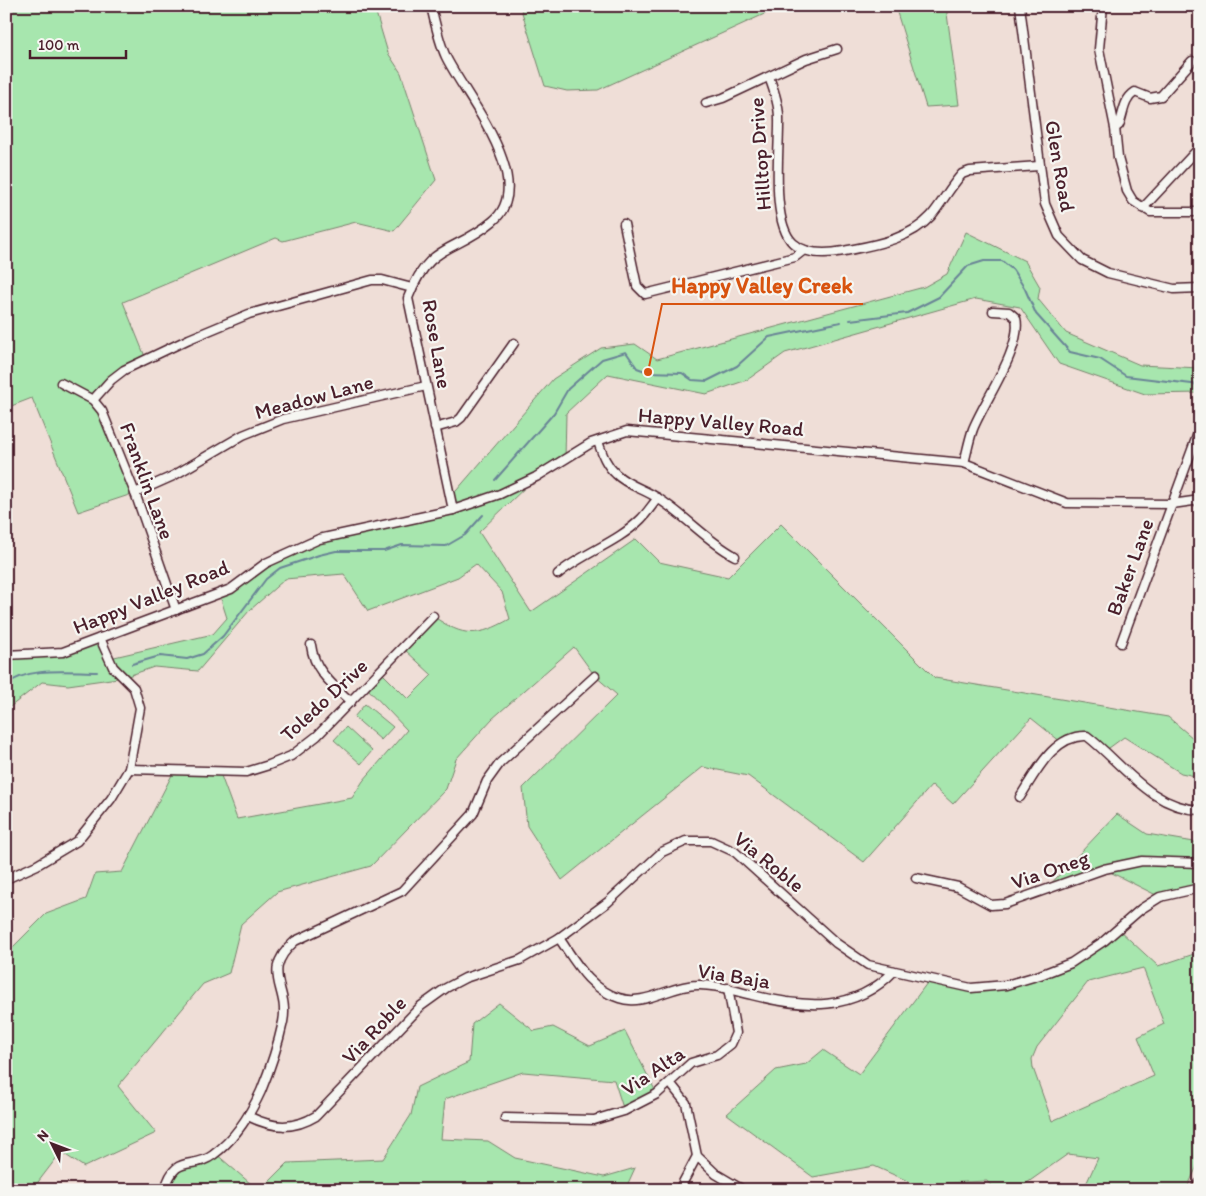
<svg xmlns="http://www.w3.org/2000/svg" width="1206" height="1196" viewBox="0 0 1206 1196" font-family="Itim,sans-serif">
<style>
.green{fill:#a7e6ae;stroke:#78826c;fill-rule:evenodd}
.lines{fill:none;stroke-linecap:round;stroke-linejoin:round}
.stream{stroke:#698496;stroke-width:2}
.minor-casing{stroke:#4a1f2b;stroke-width:11}
.highway-casing{stroke:#4a1f2b;stroke-width:15}
.minor{stroke:#f6f6f2;stroke-width:8}
.highway{stroke:#fce080;stroke-width:11}
.labels{text-anchor:middle;stroke-width:4.5;stroke-linejoin:round;paint-order:stroke}
.street-label{font-size:21px;fill:#4a1f2b;stroke:#f6f6f2}
.leader{fill:none;stroke:#d8530f;stroke-width:2}
.callout-dot{fill:#d8530f;stroke:#f6f6f2;stroke-width:2}
.callout-label{font-size:22px;text-anchor:middle;font-weight:bold;fill:#d8530f;stroke:#f6f6f2;stroke-width:4.5;stroke-linejoin:round;paint-order:stroke}
</style>
<rect width="100%" height="100%" fill="#efded7"/>
<filter id="ink" filterUnits="userSpaceOnUse"><feTurbulence type="fractalNoise" baseFrequency=".02" numOctaves="2"/><feDisplacementMap in="SourceGraphic" scale="10" xChannelSelector="R" yChannelSelector="G"/><feConvolveMatrix kernelMatrix="1 2 1 2 8 2 1 2 1" color-interpolation-filters="sRGB"/></filter>
<g filter="url(#ink)">
<g class="green">
<polygon points="6,6 374,6 388,53 401,73 436,180 394,231 356,222 283,241 276,238 123,302 146,359 124,370 93,400 102,411 135,493 78,512 32,398 6,408"/>
<polygon points="520,6 782,6 598,90 567,91 545,86"/>
<polygon points="895,6 946,6 959,105 926,107"/>
<path d="M966,232L1025,261L1040,287L1038,299L1066,333L1140,365L1200,368V393L1145,394L1059,364L1020,307L976,299L785,353L747,380L706,394L608,374L566,413L565,459L536,477L479,532L531,612L636,539L659,562L728,577L781,524L935,678L1168,717L1200,744V777L1181,773L1124,737L1105,751L1087,736L1061,742L1031,718L953,804L932,785L864,862L748,776L703,767L562,880L527,826L523,788L617,695L595,676L574,647L492,719L456,759L446,789L371,866L277,892L241,924L229,973L203,984L118,1086L156,1133L84,1167L61,1152L32,1190H6V954L46,914L86,899L95,874L122,872L174,771L220,773L237,819L352,798L363,781L407,730L366,687L381,672L408,699L432,675L404,649L433,616C464,638 478,637 510,619L502,592L476,564L458,577L368,611L344,574L285,579L249,611L198,671L154,667L125,677L68,685L42,682L6,710V655L47,654L100,638L110,658L213,634L227,618L219,593L266,563L319,539L453,510L450,498L553,379L601,348L635,344L657,359L924,287L947,274Z"/>
<polygon points="365,704 393,727 381,740 354,717"/>
<polygon points="346,727 372,751 361,764 334,740"/>
<polygon points="1117,814 1147,834 1200,843 1200,888 1160,897 1104,869 1044,891"/>
<path d="M1118,929L1158,966L1200,952V1160L1186,1190H1077L1087,1182L1098,1158L1068,1154L1017,1190H995L987,1181L945,1183L939,1190H928L874,1166L813,1177L727,1114L776,1070L806,1064L823,1050L859,1074L930,979L971,988L1006,985L1071,963ZM1143,968L1164,1024L1138,1037L1154,1076L1052,1121L1033,1068L1032,1059L1037,1047L1088,982Z"/>
<polygon points="499,1003 534,1031 553,1027 590,1046 625,1031 657,1094 624,1111 614,1080 523,1072 445,1099 441,1139 488,1141 515,1158 604,1177 635,1168 625,1190 261,1190 288,1163 383,1159 411,1115 417,1087 469,1062 472,1024"/>
<polygon points="215,1153 258,1190 165,1190 172,1170"/>
</g>
<g class="lines">
<g class="stream">
<polyline points="850,320 907,313 939,297 968,266 984,261 1002,261 1013,270 1025,289 1036,314 1070,352 1100,359 1126,376 1200,385"/>
<polyline points="495,480 554,413 568,389 602,359 626,352 637,368 648,372 682,373 692,380 707,381 737,366 769,337 841,322"/>
<polyline points="132,664 160,656 187,659 203,654 223,636 266,579 280,568 319,555 336,551 384,551 402,545 446,546 465,535 483,515"/>
<path d="M6,685C28,666 69,672 97,672"/>
</g>
<g class="minor-casing">
<g id="minor">
<path d="M431,6C435,23 439,42 446,57C465,96 539,182 493,221C454,254 430,241 408,298L453,510"/>
<polyline points="1020,6 1045,204 1059,236 1082,260 1108,273 1174,289 1200,288"/>
<polyline points="1103,6 1099,49 1115,128 1118,158 1127,191 1133,201 1150,212 1200,212"/>
<path d="M769,77C774,90 779,104 779,118C780,147 770,221 793,243C806,255 828,254 844,251C874,245 909,240 931,216C942,203 950,187 962,174L970,171L1039,166"/>
<polyline points="706,103 723,98 806,59 837,49"/>
<path d="M1115,128L1119,125C1124,113 1123,100 1135,92L1150,98L1161,96L1192,61"/>
<polyline points="1143,208 1200,147"/>
<polyline points="624,224 637,286 645,294 795,257 804,250"/>
<polyline points="61,383 93,400 102,411 135,493 176,610"/>
<polyline points="93,400 111,380 124,370 189,339 249,314 372,280 382,280 412,288"/>
<polyline points="435,428 456,422 461,418 514,343"/>
<path d="M598,441C602,454 606,465 616,474C628,486 645,489 659,499C686,516 707,541 735,556"/>
<path d="M964,463C967,452 969,440 973,429C984,401 1023,347 1016,318L1009,312L993,311"/>
<polyline points="135,493 173,476 243,435 283,419 426,386"/>
<path d="M558,574C583,553 617,543 641,519C647,513 652,505 658,498"/>
<polyline points="1121,643 1200,428"/>
<path d="M311,645C314,671 333,685 351,702"/>
<polyline points="6,655 63,652 231,589 266,563 319,539 453,510 500,494 536,477 591,443 627,431 964,463 1067,503 1172,504 1200,500"/>
<polyline points="129,769 246,772 269,765 291,756 317,736 433,616"/>
<path d="M1020,797C1036,772 1054,734 1087,736C1123,764 1151,808 1200,810"/>
<polyline points="916,878 958,887 991,905 1005,904 1104,869 1142,861 1200,863"/>
<polyline points="6,879 37,865 77,841 111,799 129,769 140,708 134,688 113,667 100,638"/>
<path d="M559,938C575,961 589,989 619,998C644,1007 671,985 697,985C716,984 734,991 752,995C804,1008 854,1013 894,971"/>
<polyline points="671,1084 686,1103 697,1156 716,1174 743,1190"/>
<path d="M250,1117C273,1128 293,1130 316,1116L421,1006L446,988L465,978L520,960L559,938L608,902L662,852L686,841H711L735,852L836,943L868,965L971,988L1006,985L1040,975L1071,963L1104,941L1141,909L1160,897L1200,888"/>
<polyline points="505,1118 594,1120 624,1111 657,1094 691,1063 717,1055 731,1044 736,1033 728,988"/>
<path d="M165,1190C175,1152 192,1171 213,1155C235,1139 250,1115 261,1091C270,1069 278,1045 283,1022C290,987 259,973 295,941L402,891L473,814L487,781L500,763L595,676"/>
<polyline points="679,1190 697,1156"/>
</g>
</g>
<g class="highway-casing">
<polyline id="highway" points="1197,1190 1200,1185"/>
</g>
<use href="#minor" class="minor"/>
<use href="#highway" class="highway"/>
</g>
</g>
<g class="labels">
<g class="street-label">
<text transform="translate(760 154) rotate(-94)" y="7">Hilltop Drive</text>
<text transform="translate(1060 166) rotate(80)" y="7">Glen Road</text>
<text transform="translate(437 344) rotate(80)" y="7">Rose Lane</text>
<text transform="translate(314 397) rotate(-15)" y="7">Meadow Lane</text>
<text transform="translate(721 422) rotate(5)" y="7">Happy Valley Road</text>
<text transform="translate(147 481) rotate(70)" y="7">Franklin Lane</text>
<text transform="translate(1130 567) rotate(-70)" y="7">Baker Lane</text>
<text transform="translate(151 597) rotate(-22)" y="7">Happy Valley Road</text>
<text transform="translate(324 700) rotate(-43)" y="7">Toledo Drive</text>
<text transform="translate(769 862) rotate(39)" y="7">Via Roble</text>
<text transform="translate(1050 870) rotate(-19)" y="7">Via Oneg</text>
<text transform="translate(734 976) rotate(9)" y="7">Via Baja</text>
<text transform="translate(374 1030) rotate(-47)" y="7">Via Roble</text>
<text transform="translate(653 1071) rotate(-34)" y="7">Via Alta</text>
</g>
</g>
<path class="leader" d="M648 372L662 304H863"/>
<circle class="callout-dot" cx="648" cy="372" r="5"/>
<g class="callout-label">
<text x="762" y="293">Happy Valley Creek</text>
</g>
<rect width="1206" height="1196" fill="none" stroke="#f6f6f2" stroke-width="25"/>
<rect x="12" y="12" width="1181" height="1171" fill="none" stroke="#4a1f2b" stroke-width="2" filter="url(#ink)"/>
<g transform="translate(52 1144) rotate(312)" stroke="#f6f6f2" stroke-width="4" paint-order="stroke">
<path d="M0-4L9 19L0 12L-9 19Z" fill="#4a1f2b"/>
<text y="-8" font-size="14" font-weight="bold" text-anchor="middle" fill="#4a1f2b">N</text>
</g>
<path d="M30 50v8h96v-8" fill="none" stroke="#4a1f2b" stroke-width="2.5"/>
<text x="38" y="50" font-size="15" fill="#4a1f2b" stroke="#f6f6f2" stroke-width="4" paint-order="stroke">100 m</text>
</svg>
